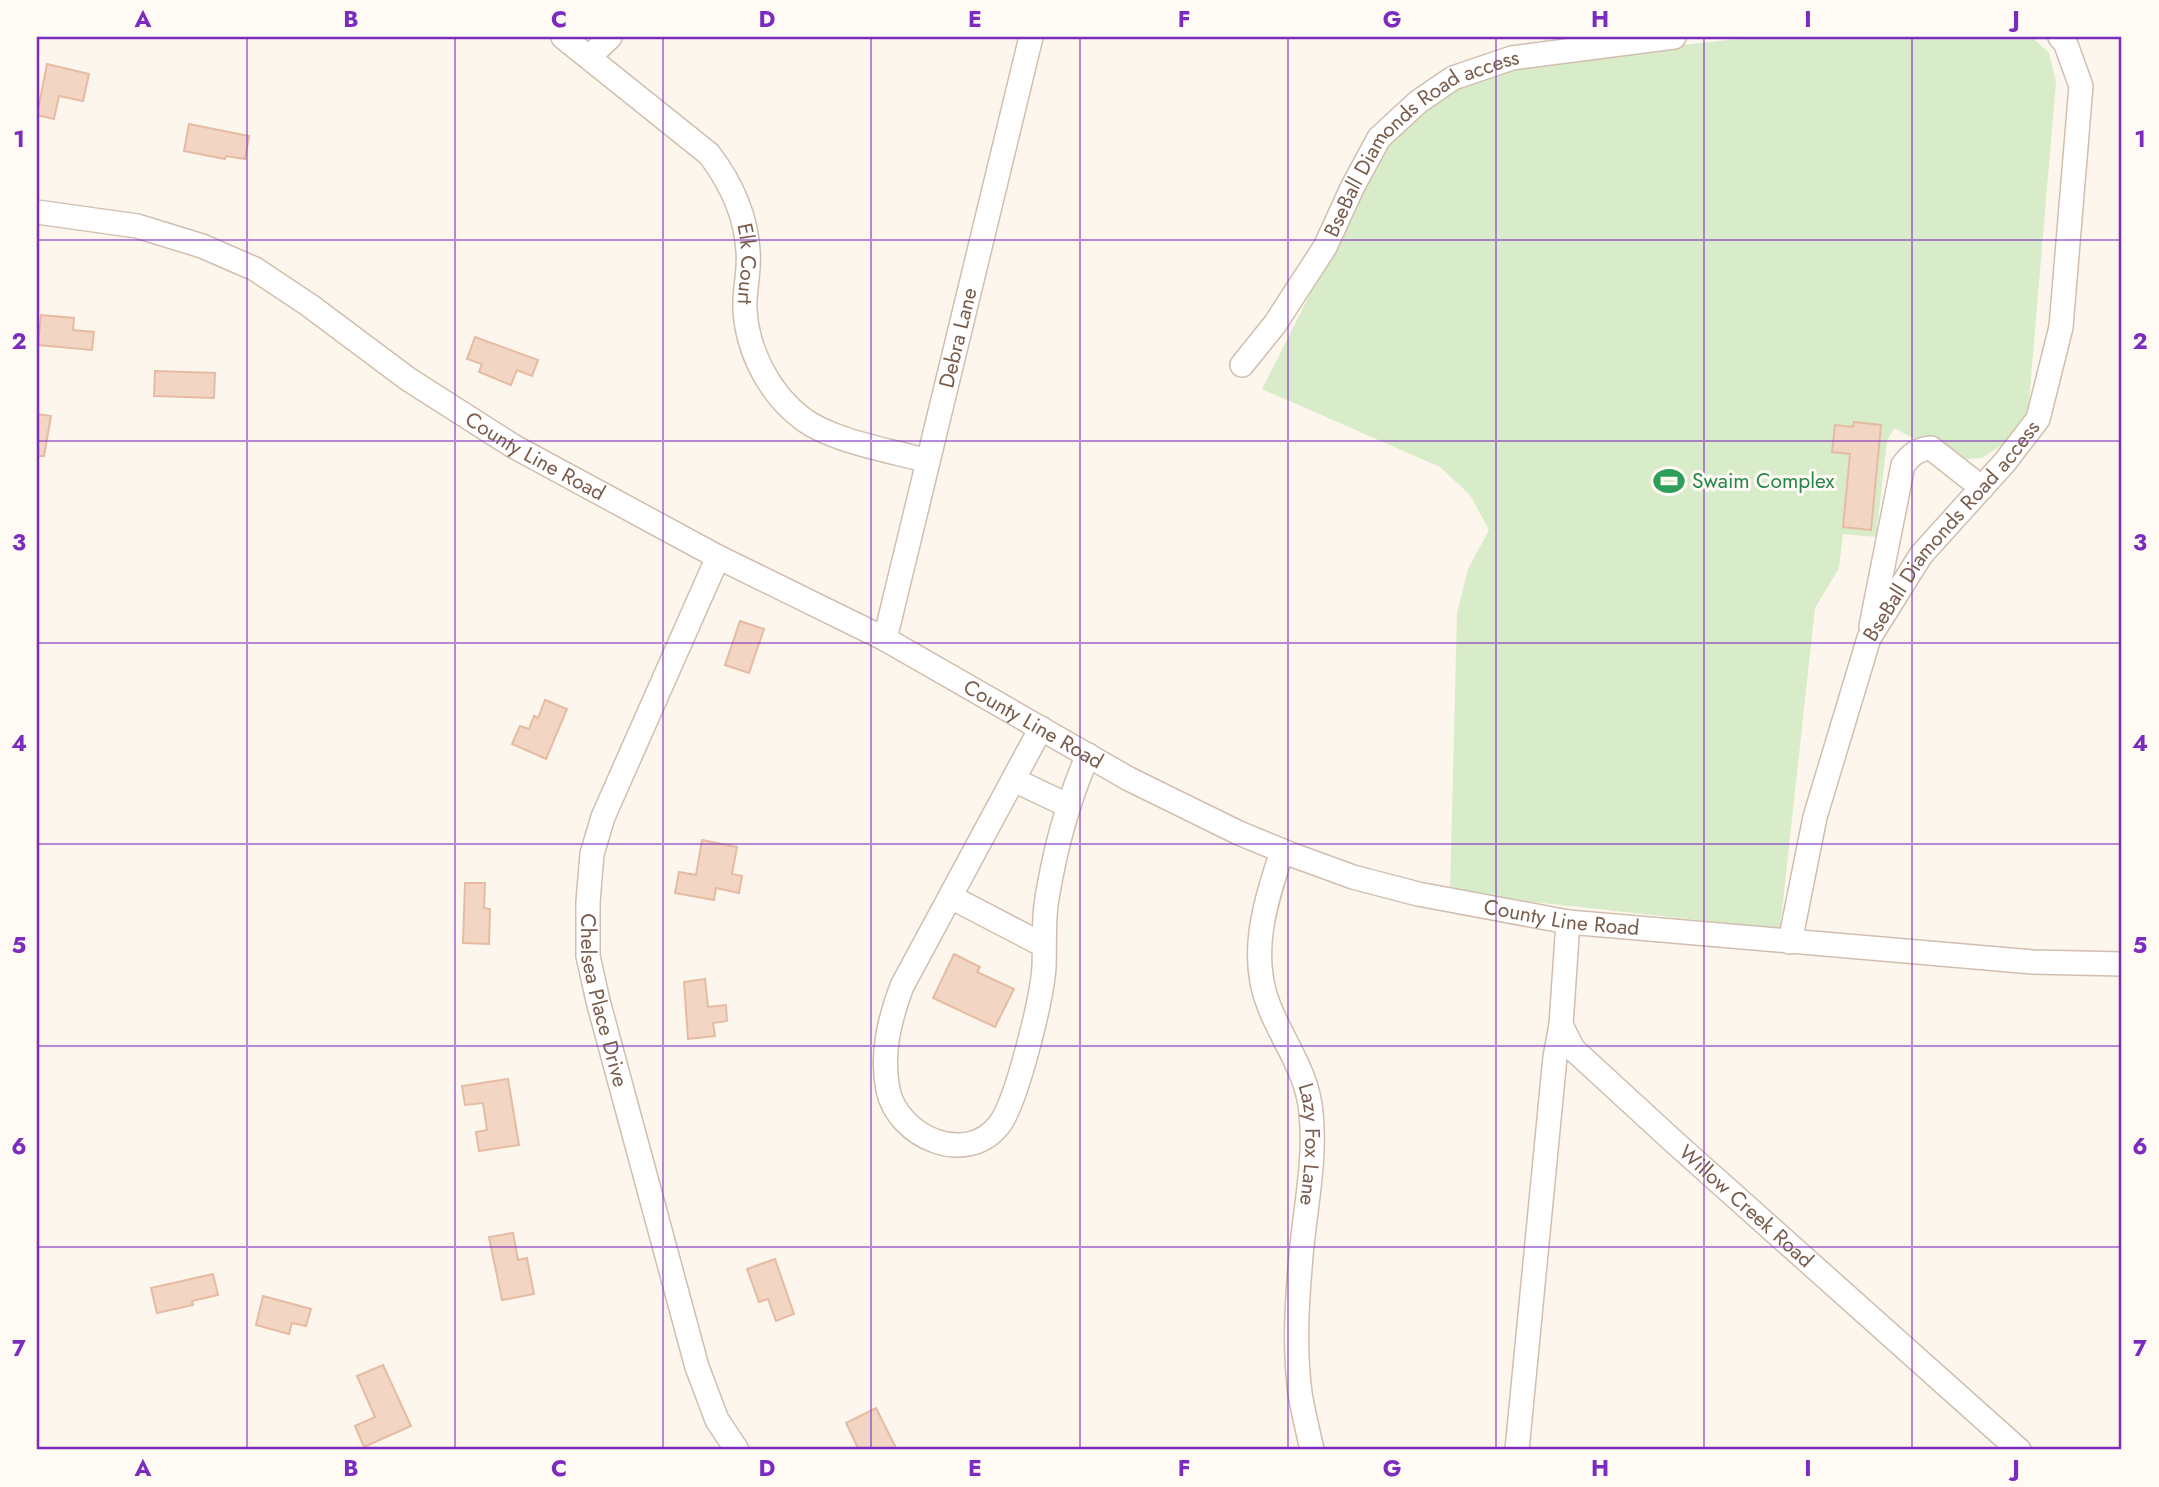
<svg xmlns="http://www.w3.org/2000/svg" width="2159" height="1487" viewBox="0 0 2159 1487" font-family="Jost,sans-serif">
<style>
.green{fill:#d8ecc9}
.building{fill:#f3d5c3;stroke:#e6bba3;stroke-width:2}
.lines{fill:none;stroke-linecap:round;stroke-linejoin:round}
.minor-casing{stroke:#d1beb0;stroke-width:26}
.minor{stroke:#fff;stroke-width:23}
.grid{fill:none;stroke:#7b2cbf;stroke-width:2;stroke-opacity:0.55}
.labels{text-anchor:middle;stroke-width:6;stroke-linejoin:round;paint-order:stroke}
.street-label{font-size:21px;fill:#7a5c4d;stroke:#fffaf3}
.leisure-label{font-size:21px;fill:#27864d;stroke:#fffaf3;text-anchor:start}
.neatline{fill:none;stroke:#7b2cbf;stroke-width:2.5}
.grid-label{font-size:23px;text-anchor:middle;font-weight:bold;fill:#7b2cbf}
</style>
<rect width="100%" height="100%" fill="#fdf6ec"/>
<polygon class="green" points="1757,37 2032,37 2049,53 2056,82 2028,413 2012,438 1982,458 1955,460 1894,428 1887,441 1876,537 1843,534 1839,568 1815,608 1780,929 1450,893 1457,613 1468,569 1489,530 1470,495 1440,467 1262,389 1389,138 1438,91 1514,63"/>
<g class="building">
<polygon points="47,64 89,74 83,101 59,96 54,119 37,115"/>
<polygon points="189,124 249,136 245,159 226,156 225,159 184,151"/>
<polygon points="41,315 74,318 73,330 94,332 92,350 38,345"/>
<polygon points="475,337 538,360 532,376 517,370 511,385 479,372 482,364 467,359"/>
<polygon points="155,371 215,373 214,398 154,396"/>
<polygon points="37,414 51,416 44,456 37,456"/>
<polygon points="1854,422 1881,425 1871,530 1843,527 1850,454 1832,452 1835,425 1853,427"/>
<polygon points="740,621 764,629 749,673 725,665"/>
<polygon points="545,700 567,709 546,759 512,744 520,726 529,729 534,716 538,718"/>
<polygon points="702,840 737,847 732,874 742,876 739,893 716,888 714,900 675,893 679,872 696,875"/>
<polygon points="465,883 485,883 484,908 490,909 489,944 463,943"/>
<polygon points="954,954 980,967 977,972 1014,989 995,1027 933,998"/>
<polygon points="705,979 708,1007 726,1005 727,1021 713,1023 715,1036 688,1039 684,982"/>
<polygon points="508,1079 519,1145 479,1151 476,1132 487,1130 483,1103 465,1105 462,1086"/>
<polygon points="513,1233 518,1260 527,1258 534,1294 502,1300 489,1237"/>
<polygon points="775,1259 794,1314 776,1321 768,1299 759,1302 747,1269"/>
<polygon points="213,1274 218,1295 192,1301 193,1305 157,1313 151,1288"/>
<polygon points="263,1296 311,1309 306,1326 292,1323 289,1334 256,1325"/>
<polygon points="383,1365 411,1426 364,1447 355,1426 375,1417 357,1376"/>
<polygon points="876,1408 897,1450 859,1450 846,1423"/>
</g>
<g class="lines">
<g class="minor-casing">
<g id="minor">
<path id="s1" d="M563,37L709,154C731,183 746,214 748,251C750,270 744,290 745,309C747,350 769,394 803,419C832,441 892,451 928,461"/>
<polyline points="589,57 610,37"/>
<path id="s2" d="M37,212L137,226L202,246L255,269L309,305L408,379L513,446L718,557L885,639L1129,779L1239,833L1290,854L1353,877L1418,894L1568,922L2033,962L2122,964"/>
<path id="s3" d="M1242,365L1275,324L1325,247L1353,186L1379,138L1418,102L1453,78L1512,58L1674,37"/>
<path id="s4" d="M718,557L603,817L592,854L588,902V956L598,1001L697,1367L717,1420L737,1450"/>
<path d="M1871,626L1903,465C1911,455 1917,449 1931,448L1982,488"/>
<path id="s5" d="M885,639L1031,37"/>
<path d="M1041,728L902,986C889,1021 881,1054 888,1090C898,1137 966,1167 999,1125C1017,1102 1042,998 1044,967C1045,944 1043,921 1047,898C1055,850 1068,800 1088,755"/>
<polyline points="1014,780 1069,806"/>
<path id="s6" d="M1282,851C1266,901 1248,954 1269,1006C1283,1042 1308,1073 1311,1113C1316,1160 1305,1209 1301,1256C1297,1301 1294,1348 1300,1393C1303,1412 1308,1431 1312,1450"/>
<polyline points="951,897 1043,945"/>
<path id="s7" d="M1568,922L1561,1025L1573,1049L1672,1140L2019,1450"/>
<path id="s8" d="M1790,942L1815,817L1869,638L1921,555L2005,462L2038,419L2061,327L2081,86L2065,42L2060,37"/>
<polyline points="1517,1450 1555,1057 1561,1025"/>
</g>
</g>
<use href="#minor" class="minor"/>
</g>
<path class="grid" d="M247,37V1450M455,37V1450M663,37V1450M871,37V1450M1080,37V1450M1288,37V1450M1496,37V1450M1704,37V1450M1912,37V1450M37,240H2122M37,441H2122M37,643H2122M37,844H2122M37,1046H2122M37,1247H2122"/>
<defs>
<g id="stadium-bare" transform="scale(2.415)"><path d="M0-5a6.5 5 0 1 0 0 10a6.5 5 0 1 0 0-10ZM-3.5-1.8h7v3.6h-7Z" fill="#2e9e5b" stroke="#fffaf3" stroke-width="2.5" paint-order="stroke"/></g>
</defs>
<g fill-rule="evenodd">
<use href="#stadium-bare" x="1669" y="481"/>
</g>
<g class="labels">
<g class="street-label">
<text dy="7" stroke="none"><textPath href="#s3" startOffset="294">BseBall Diamonds Road access</textPath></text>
<text dy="7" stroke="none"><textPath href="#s1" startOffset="306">Elk Court</textPath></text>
<text dy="7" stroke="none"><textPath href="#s5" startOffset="310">Debra Lane</textPath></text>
<text dy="7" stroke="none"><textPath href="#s2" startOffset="564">County Line Road</textPath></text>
<text dy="7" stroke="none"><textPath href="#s8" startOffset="450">BseBall Diamonds Road access</textPath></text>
<text dy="7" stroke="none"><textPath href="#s2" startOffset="1130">County Line Road</textPath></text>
<text dy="7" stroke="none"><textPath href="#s2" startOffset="1698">County Line Road</textPath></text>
<text dy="7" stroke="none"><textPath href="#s4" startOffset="471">Chelsea Place Drive</textPath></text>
<text dy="7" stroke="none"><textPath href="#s6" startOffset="306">Lazy Fox Lane</textPath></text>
<text dy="7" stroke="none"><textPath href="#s7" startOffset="364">Willow Creek Road</textPath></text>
</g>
<g class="leisure-label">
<text x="1692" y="488">Swaim Complex</text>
</g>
</g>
<rect width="2159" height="1487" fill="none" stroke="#fffaf3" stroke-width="77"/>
<rect x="38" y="38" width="2082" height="1410" class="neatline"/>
<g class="grid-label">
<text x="143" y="27">A</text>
<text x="351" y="27">B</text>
<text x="559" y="27">C</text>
<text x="767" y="27">D</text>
<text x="975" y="27">E</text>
<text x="1184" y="27">F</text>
<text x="1392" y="27">G</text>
<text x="1600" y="27">H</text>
<text x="1808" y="27">I</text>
<text x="2016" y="27">J</text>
<text x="19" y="147">1</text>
<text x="2140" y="147">1</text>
<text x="19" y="349">2</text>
<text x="2140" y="349">2</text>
<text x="19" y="550">3</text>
<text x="2140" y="550">3</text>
<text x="19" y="751">4</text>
<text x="2140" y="751">4</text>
<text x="19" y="953">5</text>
<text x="2140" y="953">5</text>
<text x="19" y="1154">6</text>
<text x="2140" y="1154">6</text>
<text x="19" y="1356">7</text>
<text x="2140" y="1356">7</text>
<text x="143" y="1476">A</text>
<text x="351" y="1476">B</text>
<text x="559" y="1476">C</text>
<text x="767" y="1476">D</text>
<text x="975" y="1476">E</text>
<text x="1184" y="1476">F</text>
<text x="1392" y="1476">G</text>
<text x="1600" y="1476">H</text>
<text x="1808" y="1476">I</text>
<text x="2016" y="1476">J</text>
</g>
</svg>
